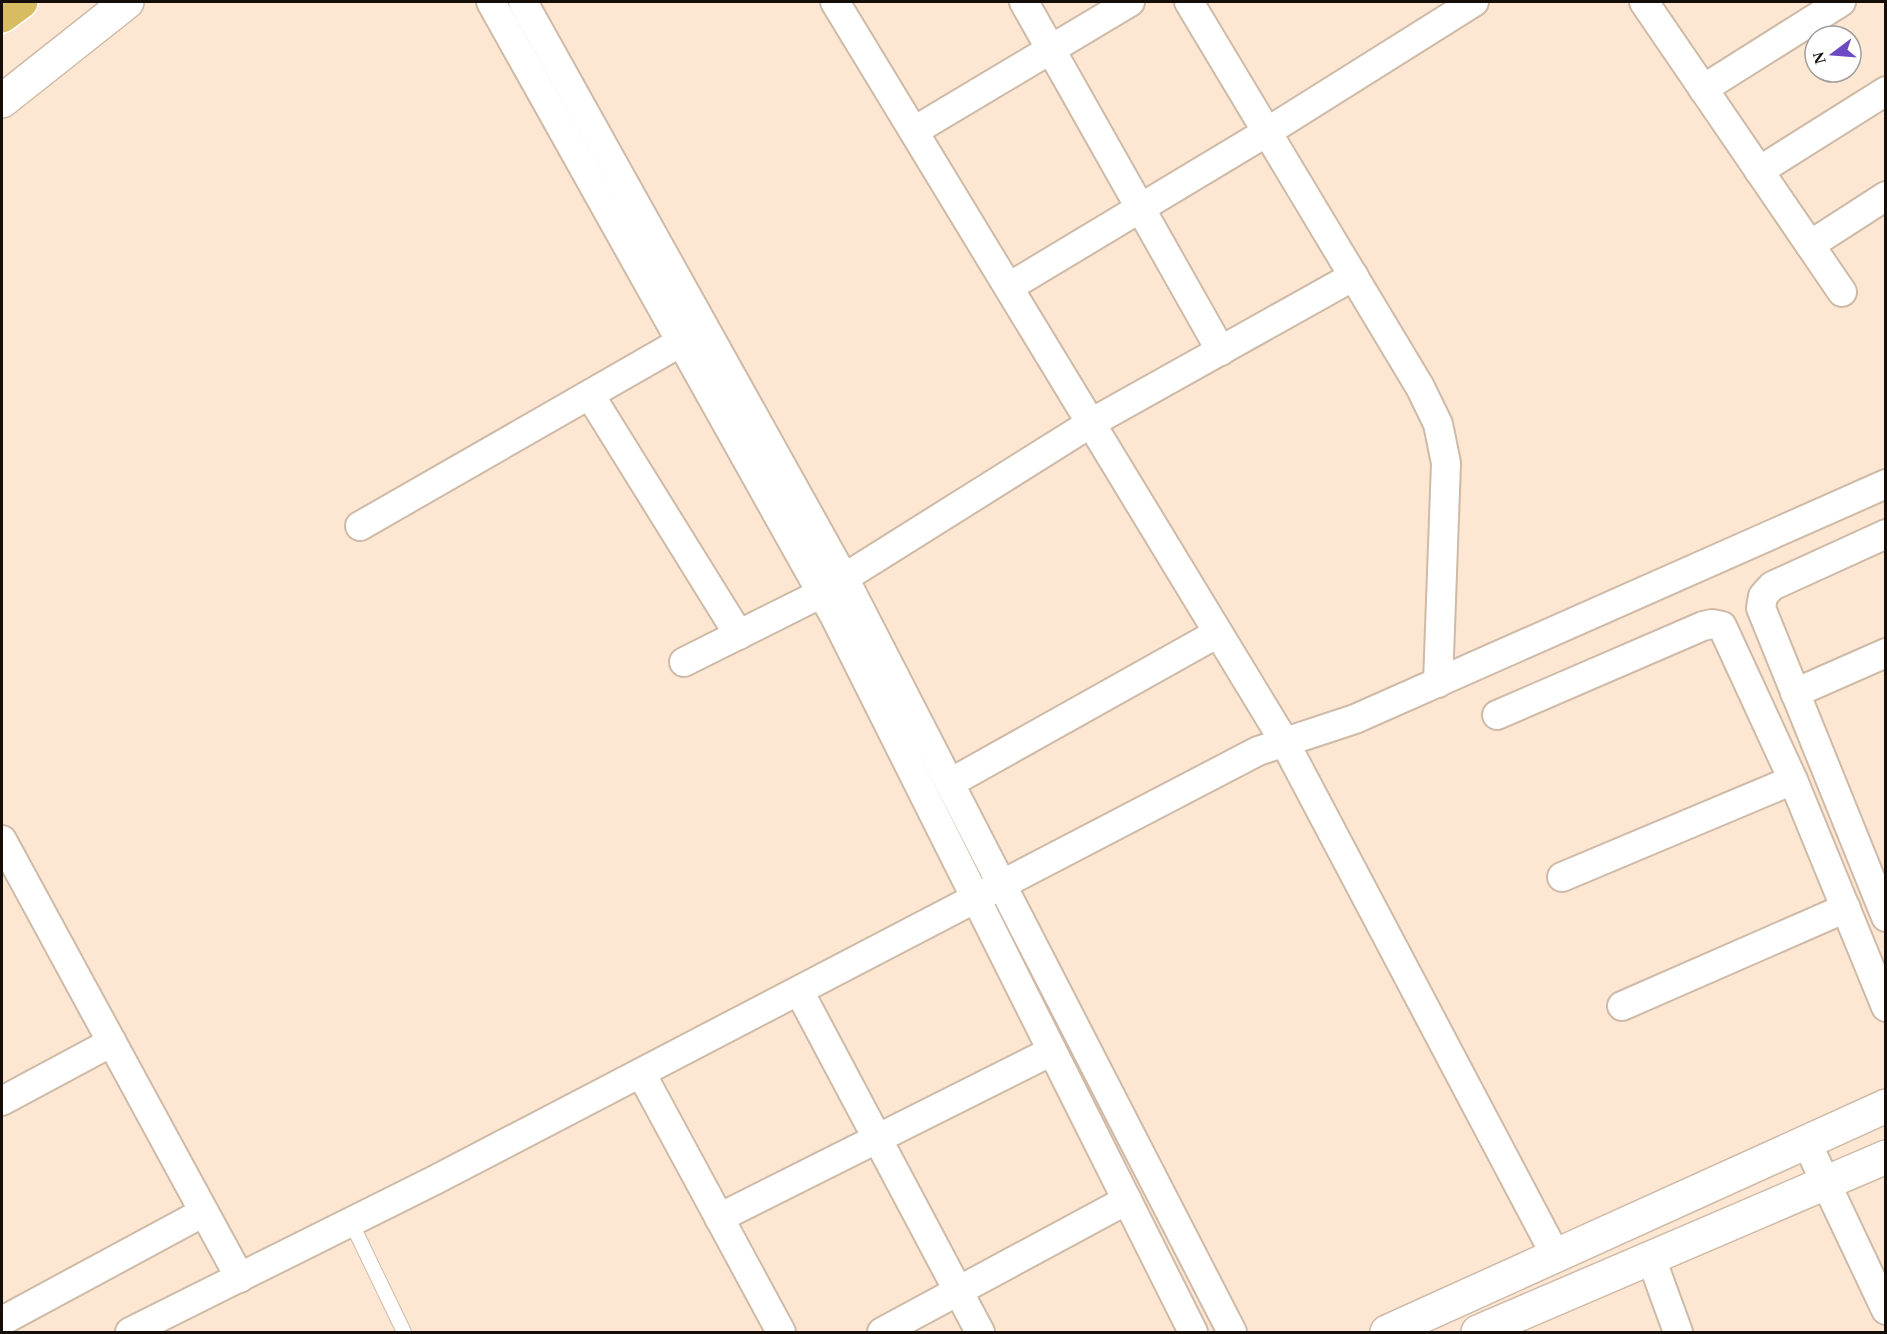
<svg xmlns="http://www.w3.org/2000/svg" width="1887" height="1334" viewBox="0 0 1887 1334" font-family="Georgia,serif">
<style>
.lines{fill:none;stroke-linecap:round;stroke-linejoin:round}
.service-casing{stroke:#cebaa6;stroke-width:16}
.minor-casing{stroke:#cebaa6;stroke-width:32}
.tertiary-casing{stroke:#cebaa6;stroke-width:36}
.trunk-casing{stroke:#fff;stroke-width:36}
.service{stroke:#fff;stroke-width:14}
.minor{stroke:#fff;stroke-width:28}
.tertiary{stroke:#fff;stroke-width:33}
.trunk{stroke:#d7bc62;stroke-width:33}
</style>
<rect width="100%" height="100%" fill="#fde7d3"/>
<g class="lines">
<g class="service-casing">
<polyline id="service" points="351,1222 404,1332"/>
</g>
<g class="minor-casing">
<g id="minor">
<polyline points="491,2 835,617 1193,1332"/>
<polyline points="523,2 844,578 1232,1332"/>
<polyline points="835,2 1284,741 1556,1256"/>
<polyline points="1024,2 1221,351"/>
<polyline points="1189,2 1420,387 1438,424 1446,463 1438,683"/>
<polyline points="1644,2 1842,292"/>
<polyline points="1703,89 1841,2"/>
<polyline points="914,131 1130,2"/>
<polyline points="1759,171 1886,91"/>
<polyline points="1810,245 1886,196"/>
<polyline points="1009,287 1267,132 1474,2"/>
<polyline points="590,395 739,635"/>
<polyline points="360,526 681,342"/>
<polyline points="1886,534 1772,586 1763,596 1761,608 1886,917"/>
<polyline points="844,578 1091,423 1354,276"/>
<polyline points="684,662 822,593"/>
<polyline points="1795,693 1886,653"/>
<polyline points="1497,715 1703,626 1712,624 1722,626 1793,780 1886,1007"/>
<polyline points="950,783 1218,633"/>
<polyline points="2,840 240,1278"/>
<polyline points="1562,877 1793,780"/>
<polyline points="799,991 980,1332"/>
<polyline points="1622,1006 1846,908"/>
<polyline points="641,1073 781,1332"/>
<polyline points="2,1101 112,1042"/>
<polyline points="1806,1141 1886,1310"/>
<polyline points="719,1218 1052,1051"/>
<polyline points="1651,1258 1678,1332"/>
<polyline points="2,1321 204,1212"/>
<polyline points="130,1332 435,1180 1258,751 1355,719 1886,484"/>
<polyline points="882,1332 1127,1200"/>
</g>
</g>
<g class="tertiary-casing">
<g id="tertiary">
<polyline points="2,101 127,2"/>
<polyline points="1387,1332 1886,1106"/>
<polyline points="1478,1332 1886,1157"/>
</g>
</g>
<g class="trunk-casing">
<polyline id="trunk" points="2,16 21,2"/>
</g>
<use href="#service" class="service"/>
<use href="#minor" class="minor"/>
<use href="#tertiary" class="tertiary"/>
<use href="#trunk" class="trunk"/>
</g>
<rect width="1887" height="1334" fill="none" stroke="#150e08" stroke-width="6"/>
<g transform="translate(1833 54) rotate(254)"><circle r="28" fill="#ffffff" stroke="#a19f9c" stroke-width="1.5"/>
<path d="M0-4.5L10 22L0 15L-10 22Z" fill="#6d4ac3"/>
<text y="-9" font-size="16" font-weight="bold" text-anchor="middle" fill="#150e08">N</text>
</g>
</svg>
